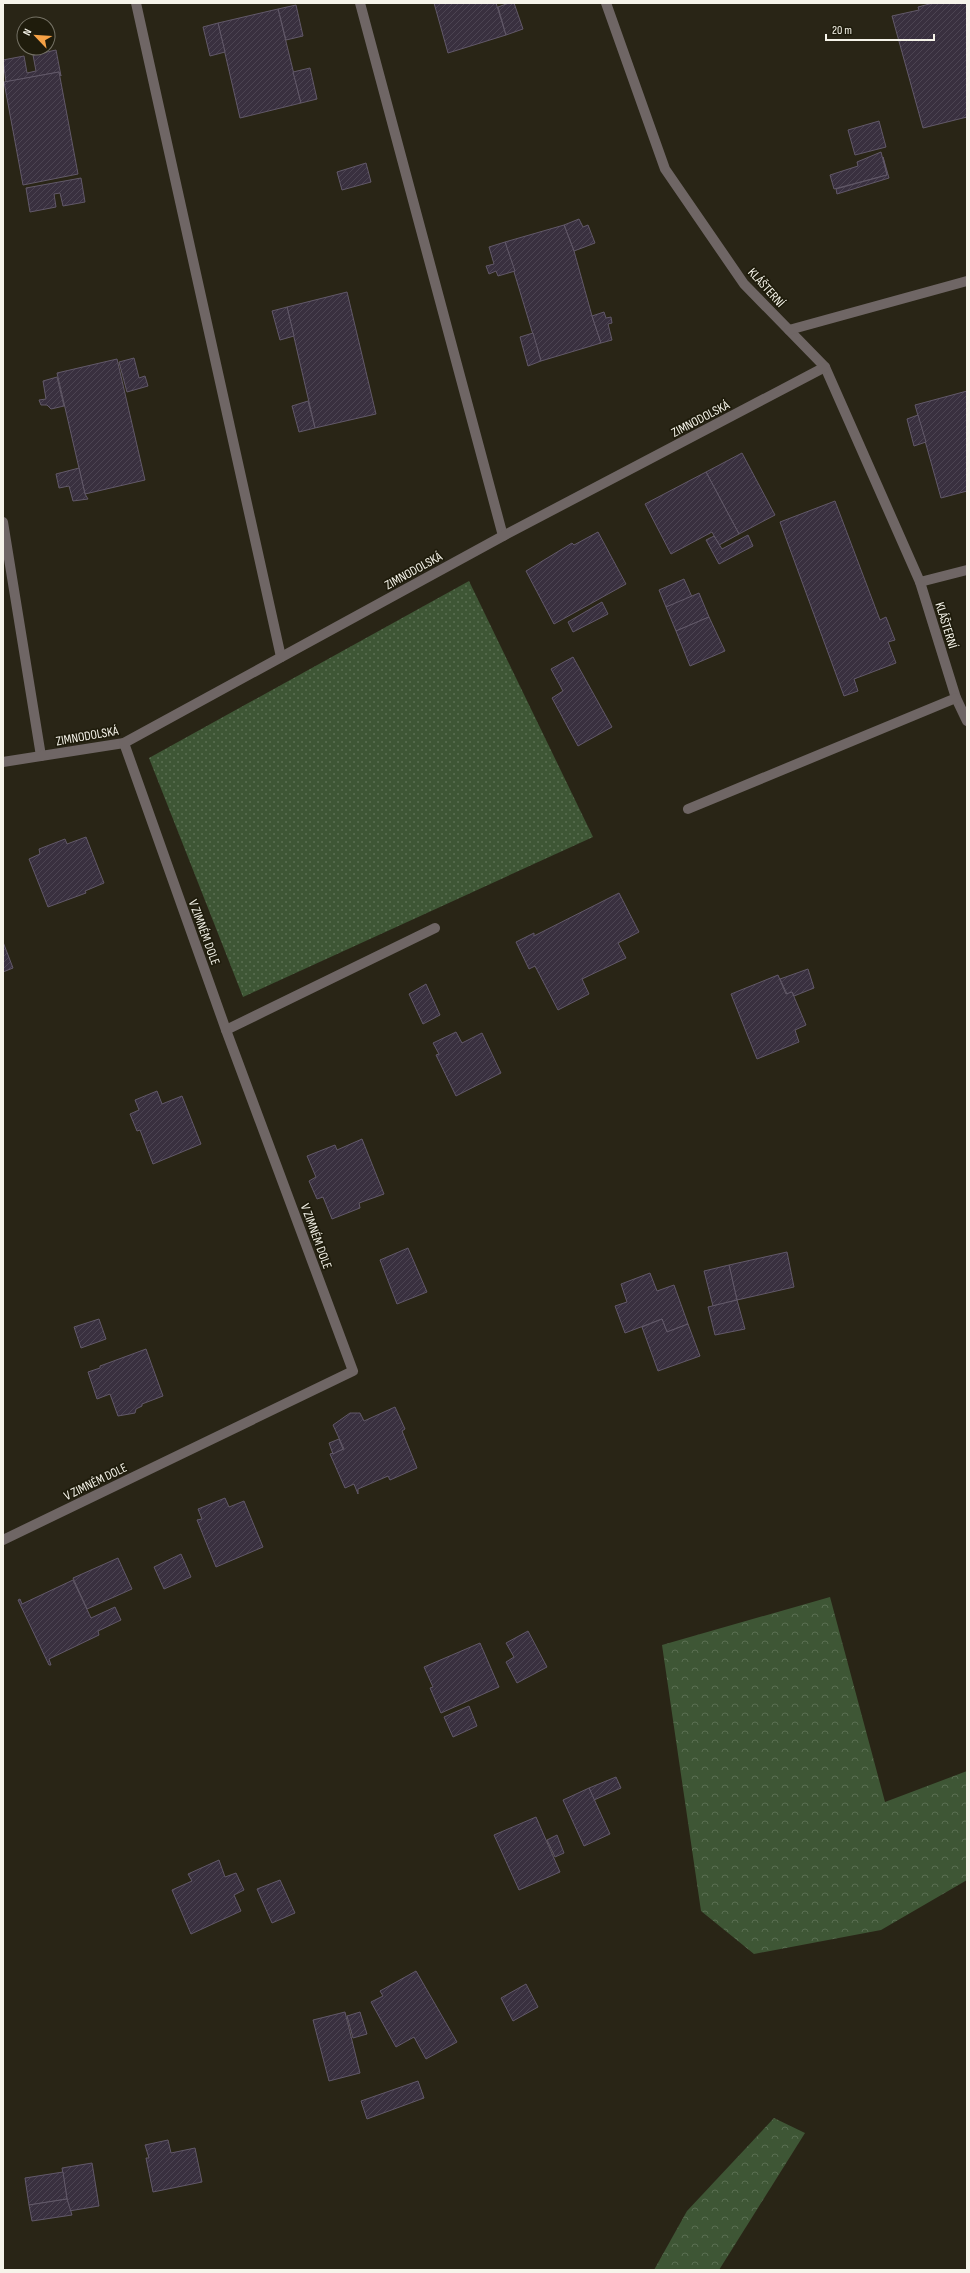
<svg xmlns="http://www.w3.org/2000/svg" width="970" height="2273" viewBox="0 0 970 2273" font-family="'Sofia Sans Condensed',sans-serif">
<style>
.grass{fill:url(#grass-dots)}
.forest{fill:url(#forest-crowns)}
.building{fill:url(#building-hatch);stroke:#625969}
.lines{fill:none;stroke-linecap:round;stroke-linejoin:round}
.minor{stroke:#6f6665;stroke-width:10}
.labels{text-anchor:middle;stroke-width:3.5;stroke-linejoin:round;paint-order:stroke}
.street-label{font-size:13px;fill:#f6f4ea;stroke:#1f1c0c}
</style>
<defs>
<pattern id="grass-dots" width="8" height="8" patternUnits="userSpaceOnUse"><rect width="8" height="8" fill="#3e5635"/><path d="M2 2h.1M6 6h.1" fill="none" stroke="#5a6f52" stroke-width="1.8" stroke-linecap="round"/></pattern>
<pattern id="forest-crowns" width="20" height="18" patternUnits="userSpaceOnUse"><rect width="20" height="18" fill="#3e5635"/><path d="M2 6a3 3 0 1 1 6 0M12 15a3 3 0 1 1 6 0" fill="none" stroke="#5a6f52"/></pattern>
<pattern id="building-hatch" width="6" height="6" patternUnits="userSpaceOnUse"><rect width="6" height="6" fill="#39303f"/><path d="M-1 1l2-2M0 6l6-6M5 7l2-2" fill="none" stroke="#4c4452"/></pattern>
</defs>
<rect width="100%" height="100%" fill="#292516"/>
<polygon class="grass" points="469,581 593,837 243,997 149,758"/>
<g class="forest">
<polygon points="830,1597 885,1802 967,1771 967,1880 881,1930 754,1954 701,1911 662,1645"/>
<polygon points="774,2118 805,2133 719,2270 654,2270 687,2211"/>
</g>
<g class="building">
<polygon points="434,3 496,3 506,35 448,53"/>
<polygon points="509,3 514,3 523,29 506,35 498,7"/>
<polygon points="933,3 967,3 967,117 923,128 892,16 919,10 918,7"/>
<polygon points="296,5 303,36 286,40 278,9"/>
<polygon points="278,9 301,103 240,118 218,23"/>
<polygon points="218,23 225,52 210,56 203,27"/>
<polygon points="56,50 61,76 59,72 6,82 3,60 24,56 27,73 36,71 33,55"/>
<polygon points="310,68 317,99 301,103 293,72"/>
<polygon points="59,72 78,174 23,185 4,82"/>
<polygon points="879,121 886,147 855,155 848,130"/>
<polygon points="881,152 887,175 834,189 830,175 858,166 857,162"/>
<polygon points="883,157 889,178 837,194 836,189 887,175"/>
<polygon points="366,163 371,182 342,190 337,172"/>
<polygon points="81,178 85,202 63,206 60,193 54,194 56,207 30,212 26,188"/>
<polygon points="579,219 583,227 588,225 595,243 574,251 564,225"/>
<polygon points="564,225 574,251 592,316 601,343 541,361 505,242"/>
<polygon points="505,242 515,271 498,276 496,271 489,274 486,266 494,264 489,247"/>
<polygon points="347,292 376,414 315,428 287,307"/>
<polygon points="287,307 294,336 280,340 272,311"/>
<polygon points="604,312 606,318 611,317 612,323 608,324 612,340 601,343 592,316"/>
<polygon points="533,333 541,361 528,366 520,337"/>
<polygon points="134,358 139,378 145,376 148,386 127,392 119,362"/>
<polygon points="117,359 145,480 85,494 57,373"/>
<polygon points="57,377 64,406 51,409 47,405 41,405 39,400 46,399 43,381"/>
<polygon points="967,391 967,491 941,498 915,405"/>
<polygon points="308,401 315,428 299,432 292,406"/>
<polygon points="918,415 926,442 914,446 907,419"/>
<polygon points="742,453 775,515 739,534 706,472"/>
<polygon points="79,468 85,494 88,499 73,501 69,486 59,488 56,474"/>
<polygon points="706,472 739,534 719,545 712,532 671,554 645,504"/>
<polygon points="835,501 880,620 886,617 895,640 888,642 896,663 854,679 858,691 844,696 780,522"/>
<polygon points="598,532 626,584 554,624 526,571 572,543 574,545"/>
<polygon points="748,535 753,546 719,564 706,540 714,536 722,549"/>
<polygon points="684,579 692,597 666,607 659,590"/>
<polygon points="699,593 709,617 676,631 666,607"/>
<polygon points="602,602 608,614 573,632 568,622"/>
<polygon points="709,617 725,651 690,666 676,631"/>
<polygon points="573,657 612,727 578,746 552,698 563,691 551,669"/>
<polygon points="86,837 104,883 85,891 86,893 48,907 29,859 40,854 39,849 65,839 67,844"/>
<polygon points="619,893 639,932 618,943 626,958 582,979 589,994 558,1010 535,966 529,969 516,942 534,933 534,936"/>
<polygon points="3,942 13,968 3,972"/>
<polygon points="808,969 814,988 794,996 792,992 787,994 780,979"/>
<polygon points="778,975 786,994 792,992 806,1025 795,1030 799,1042 757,1059 731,994"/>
<polygon points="426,984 440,1015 423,1024 409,994"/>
<polygon points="456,1032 462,1043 482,1033 501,1073 456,1096 436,1055 439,1054 433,1043"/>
<polygon points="157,1091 162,1104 182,1096 201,1144 153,1164 140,1130 137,1131 130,1114 139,1110 135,1100"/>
<polygon points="362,1139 384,1194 359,1203 360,1208 332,1219 323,1197 317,1199 309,1181 316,1177 307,1156 335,1145 337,1150"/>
<polygon points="408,1248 427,1292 397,1304 380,1260"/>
<polygon points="787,1252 794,1287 737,1300 729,1265"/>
<polygon points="729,1265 737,1300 713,1306 704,1271"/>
<polygon points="650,1273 657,1291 674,1285 688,1324 667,1332 662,1319 625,1333 615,1306 627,1302 621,1284"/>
<polygon points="737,1300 745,1329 715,1335 708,1307"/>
<polygon points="99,1319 106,1339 81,1348 74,1327"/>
<polygon points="662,1319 667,1332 688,1324 700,1356 658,1371 642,1327"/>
<polygon points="146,1349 163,1396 142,1404 142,1406 136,1409 135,1413 118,1416 110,1394 97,1399 88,1372 100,1368 100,1366"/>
<polygon points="395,1407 405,1429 402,1431 417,1468 390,1480 388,1476 358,1489 358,1494 354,1484 345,1488 330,1454 344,1449 333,1425 350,1413 360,1413 364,1421"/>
<polygon points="339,1439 343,1449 333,1454 329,1443"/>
<polygon points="225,1498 229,1507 244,1501 263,1547 216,1567 197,1520 202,1519 198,1509"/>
<polygon points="181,1554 191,1577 164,1589 154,1567"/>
<polygon points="118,1558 132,1589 87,1609 73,1578"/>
<polygon points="73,1580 91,1618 115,1607 121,1620 98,1631 99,1635 49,1659 51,1665 49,1665 18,1600 20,1599 22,1604"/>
<polygon points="528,1631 547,1667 517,1683 506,1662 514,1657 506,1643"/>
<polygon points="480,1643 499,1687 441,1713 430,1688 433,1687 424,1667"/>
<polygon points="469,1706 477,1726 453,1737 444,1717"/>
<polygon points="616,1777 621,1788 594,1800 589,1788"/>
<polygon points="589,1788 610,1834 584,1846 563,1800"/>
<polygon points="536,1817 560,1872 519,1890 494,1835"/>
<polygon points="557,1835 564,1853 555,1857 547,1840"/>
<polygon points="219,1860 225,1877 236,1873 244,1890 234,1895 241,1911 191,1934 172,1890 192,1881 188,1874"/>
<polygon points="280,1880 295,1913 272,1923 257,1889"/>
<polygon points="416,1971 457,2042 426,2059 414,2037 396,2047 371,2002 383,1996 380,1991"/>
<polygon points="526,1984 538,2007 513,2021 501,1998"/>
<polygon points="345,2012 360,2073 329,2081 313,2020"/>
<polygon points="360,2012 367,2034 353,2038 347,2016"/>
<polygon points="418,2081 424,2098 367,2119 361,2101"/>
<polygon points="168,2140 171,2153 195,2148 202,2182 153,2192 146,2158 149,2158 145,2145"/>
<polygon points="92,2163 99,2206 69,2211 62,2168"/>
<polygon points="63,2172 67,2199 29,2205 25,2178"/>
<polygon points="67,2199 72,2215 32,2221 29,2205"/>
</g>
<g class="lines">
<g class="minor">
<polyline points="136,3 281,657"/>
<polyline points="360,3 503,536"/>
<polyline points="606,3 665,169 744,284 825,367 920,582 956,698 967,721"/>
<polyline points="789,330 967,281"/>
<polyline points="3,522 41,756"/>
<polyline points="920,582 967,570"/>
<polyline points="3,762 124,743 503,536 825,367"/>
<polyline points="688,809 956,698"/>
<polyline points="226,1030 435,928"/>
<polyline points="3,1540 353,1371 226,1030 124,743"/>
</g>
</g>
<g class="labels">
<g class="street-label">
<text transform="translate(767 287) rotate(48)" y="5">KLÁŠTERNÍ</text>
<text transform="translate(700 418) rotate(-28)" y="5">ZIMNODOLSKÁ</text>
<text transform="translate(413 570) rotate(-29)" y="5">ZIMNODOLSKÁ</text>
<text transform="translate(947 625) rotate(73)" y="5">KLÁŠTERNÍ</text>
<text transform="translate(87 735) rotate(-10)" y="5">ZIMNODOLSKÁ</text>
<text transform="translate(205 932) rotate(70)" y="5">V ZIMNÉM DOLE</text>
<text transform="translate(317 1236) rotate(70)" y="5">V ZIMNÉM DOLE</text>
<text transform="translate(95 1481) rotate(-26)" y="5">V ZIMNÉM DOLE</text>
</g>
</g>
<rect width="970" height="2273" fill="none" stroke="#f6f4ea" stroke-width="8"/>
<g transform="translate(36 36) rotate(295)"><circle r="19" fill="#1f1c0c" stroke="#757265"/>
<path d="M0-3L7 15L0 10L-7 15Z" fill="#f6a246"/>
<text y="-6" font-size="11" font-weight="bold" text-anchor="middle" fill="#f6f4ea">N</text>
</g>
<path d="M826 34v6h108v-6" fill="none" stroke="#f6f4ea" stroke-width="2"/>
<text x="832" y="34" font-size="12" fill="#f6f4ea" stroke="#1f1c0c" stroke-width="3" paint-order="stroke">20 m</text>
</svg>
